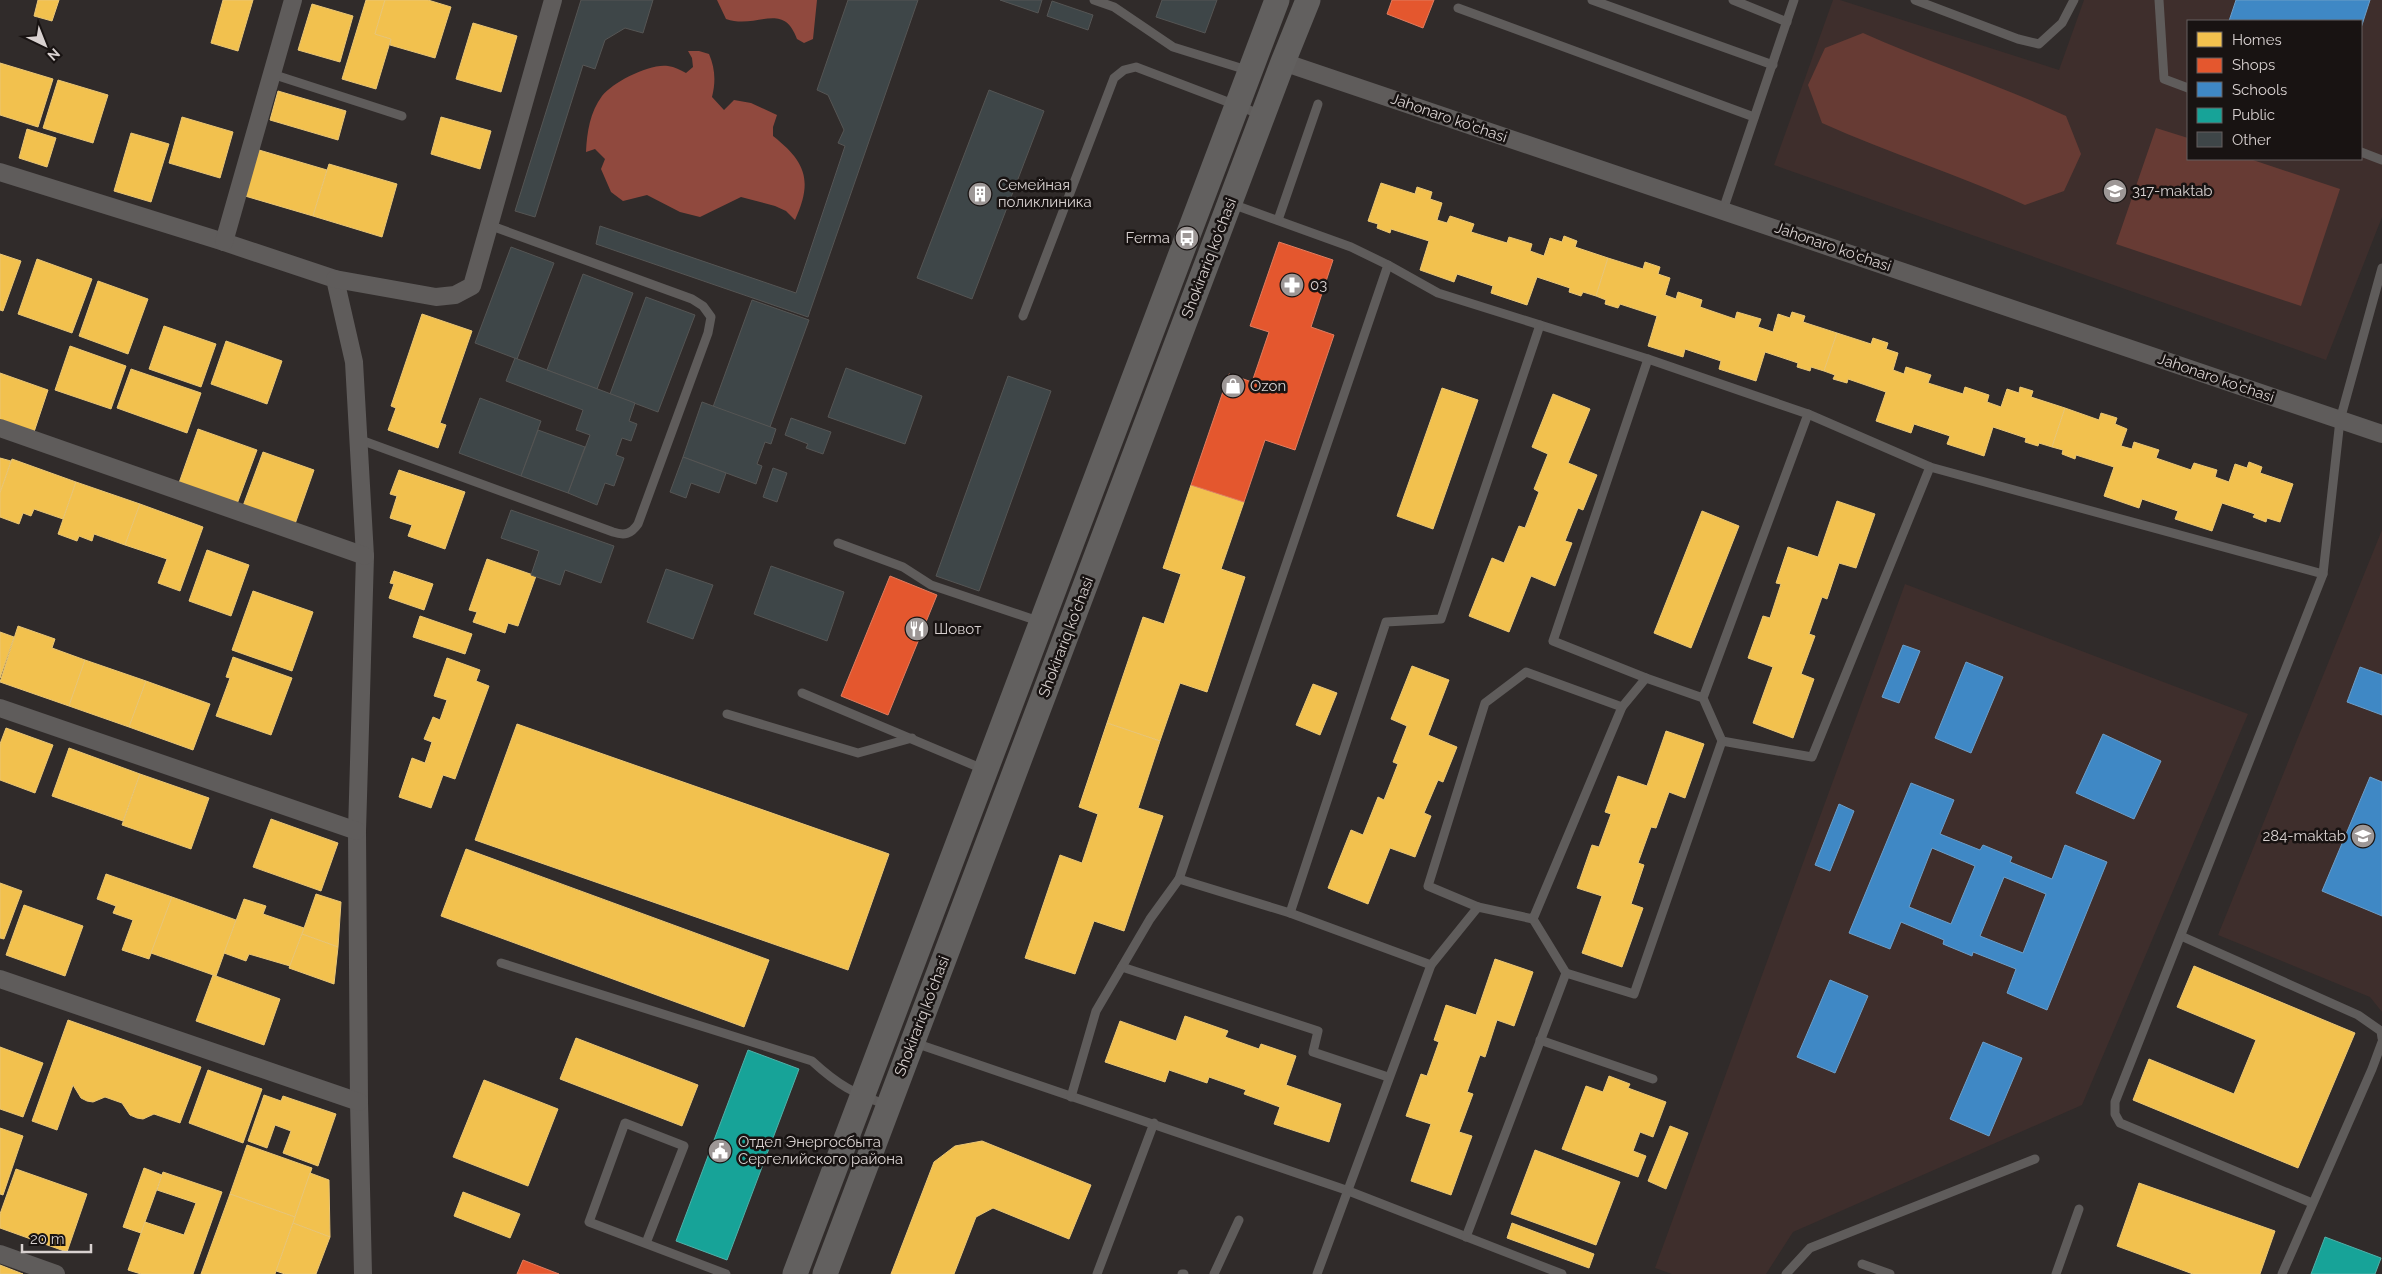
<svg xmlns="http://www.w3.org/2000/svg" width="2382" height="1274" viewBox="0 0 2382 1274" font-family="Raleway,sans-serif">
<style>
.built{fill:#3e2e2c;fill-rule:evenodd}
.green{fill:#673b34}
.water{fill:#90493e}
.homes{fill:#f2c14e;stroke:#eac675}
.shops{fill:#e4572e;stroke:#e07c5f}
.schools{fill:#3f88c5;stroke:#6d9ec8;fill-rule:evenodd}
.public{fill:#17a398;stroke:#51b1a9}
.building{fill:#3e4648;stroke:#555554}
.lines{fill:none;stroke-linecap:round;stroke-linejoin:round}
.service{stroke:#5f5c5b;stroke-width:9}
.minor{stroke:#5f5c5b;stroke-width:18}
.secondary{stroke:#62605f;stroke-width:25}
.labels{text-anchor:middle;stroke-width:5;stroke-linejoin:round;paint-order:stroke}
.street-label{font-size:15px;fill:#d8d1d0;stroke:#181312}
.poi-label{font-size:15px;fill:#d8d1d0;stroke:#181312;text-anchor:start}
</style>
<rect width="100%" height="100%" fill="#302b2a"/>
<g class="built">
<path d="M1833,0H1840L2059,70L2084,0H2382V217L2326,360L1774,165ZM2188,21H2361V159H2188Z"/>
<polygon points="2382,530 2382,1012 2370,997 2218,935"/>
<polygon points="1905,584 2248,714 2082,1105 1793,1232 1766,1274 1672,1274 1655,1268"/>
</g>
<g class="green">
<path d="M1863,33C1930,63 2000,85 2066,116L2081,154L2064,191L2025,205C1959,175 1889,153 1822,123L1808,85L1825,48Z"/>
<polygon points="2156,128 2188,138 2188,159 2250,159 2340,189 2301,306 2116,244"/>
</g>
<g class="water">
<path d="M717,0H817L813,39L804,43L797,39C783,0 757,30 726,19Z"/>
<path d="M688,51H699L709,54C715,68 716,81 712,97L724,110L734,100L751,103L777,115L773,127V136C806,162 813,181 795,220L786,211L775,206L741,197L700,217L680,212L647,195L623,201L611,192L601,169L605,159L595,149L586,152C587,132 590,112 602,96C613,82 650,63 668,66C675,67 680,70 686,73L693,67L692,58Z"/>
</g>
<g class="homes">
<polygon points="38,0 59,0 52,21 34,16"/>
<polygon points="223,0 253,0 238,51 211,43"/>
<polygon points="366,0 385,0 375,34 391,39 376,89 342,79"/>
<polygon points="385,0 428,0 451,7 435,58 390,45 391,39 375,34"/>
<polygon points="312,4 353,16 340,62 298,50"/>
<polygon points="473,23 517,36 501,92 456,79"/>
<polygon points="0,63 53,79 38,127 0,115"/>
<polygon points="58,80 108,95 93,143 43,128"/>
<polygon points="278,91 346,111 338,140 270,120"/>
<polygon points="182,117 233,132 220,178 169,163"/>
<polygon points="441,117 491,131 480,169 431,154"/>
<polygon points="27,129 56,138 47,167 19,158"/>
<polygon points="131,133 169,144 151,202 114,191"/>
<polygon points="259,150 327,170 313,216 245,196"/>
<polygon points="329,164 397,184 382,237 313,216"/>
<polygon points="1381,183 1415,194 1417,187 1432,192 1430,199 1442,203 1437,220 1447,223 1450,216 1474,224 1471,232 1507,243 1509,237 1532,244 1530,251 1544,256 1550,238 1562,242 1564,236 1577,241 1575,247 1608,258 1596,296 1583,292 1581,296 1569,292 1570,288 1537,277 1527,305 1491,293 1493,286 1457,274 1454,282 1420,270 1429,241 1391,229 1390,233 1377,228 1378,224 1368,221"/>
<polygon points="0,254 21,261 3,311 0,310"/>
<polygon points="1608,258 1643,269 1645,262 1660,267 1658,274 1670,278 1665,295 1676,299 1678,292 1702,300 1700,307 1735,319 1737,312 1761,319 1758,327 1773,332 1778,314 1790,318 1792,312 1805,316 1803,322 1837,333 1824,371 1811,367 1810,371 1797,367 1798,363 1765,352 1756,381 1719,369 1721,361 1685,349 1683,357 1648,346 1657,316 1620,304 1618,308 1605,304 1606,300 1596,296"/>
<polygon points="37,259 92,279 72,333 18,314"/>
<polygon points="98,281 148,299 128,354 79,336"/>
<polygon points="422,314 472,331 440,423 446,425 438,448 388,430 396,408 391,406"/>
<polygon points="164,326 216,344 201,387 149,369"/>
<polygon points="1837,333 1871,344 1873,338 1888,343 1886,349 1898,353 1893,370 1904,374 1906,367 1931,375 1928,383 1963,394 1965,387 1989,395 1987,402 2001,407 2007,389 2019,393 2020,387 2033,391 2031,397 2065,408 2052,447 2039,443 2038,446 2025,442 2026,438 1993,427 1984,456 1947,444 1950,436 1914,424 1911,433 1876,421 1886,392 1848,379 1847,383 1833,379 1835,375 1824,371"/>
<polygon points="226,341 282,361 267,404 211,384"/>
<polygon points="70,346 126,366 111,409 55,390"/>
<polygon points="131,369 201,393 187,433 117,408"/>
<polygon points="0,373 48,390 32,438 0,427"/>
<polygon points="1442,388 1478,400 1433,529 1397,516"/>
<polygon points="1553,394 1590,409 1568,463 1597,475 1583,510 1578,508 1565,541 1572,543 1555,586 1531,576 1509,632 1469,616 1492,558 1504,563 1519,526 1525,528 1539,492 1534,489 1548,454 1532,447"/>
<polygon points="2065,408 2099,420 2101,413 2117,418 2115,424 2127,429 2121,446 2132,449 2134,442 2159,450 2156,458 2191,470 2194,463 2217,470 2215,477 2229,482 2235,464 2247,468 2249,462 2262,467 2260,473 2293,484 2280,522 2267,518 2266,522 2253,517 2255,514 2222,503 2212,531 2175,519 2178,511 2142,499 2139,508 2104,496 2114,467 2076,455 2075,459 2062,454 2063,450 2052,447"/>
<polygon points="198,429 257,450 237,504 179,483"/>
<polygon points="263,452 314,470 295,524 243,506"/>
<polygon points="0,458 11,461 0,493"/>
<polygon points="12,459 76,482 63,519 34,509 31,516 23,513 19,524 0,517 0,493"/>
<polygon points="399,470 465,492 445,549 408,536 412,525 390,518 397,496 390,494"/>
<polygon points="76,482 140,504 125,545 94,534 92,541 79,536 77,541 58,534"/>
<polygon points="1191,485 1244,502 1221,569 1245,577 1207,692 1180,683 1160,741 1107,723 1143,617 1164,624 1181,574 1163,568"/>
<polygon points="1837,501 1875,514 1856,568 1839,563 1827,599 1822,597 1809,634 1815,636 1801,674 1814,679 1793,738 1753,723 1773,667 1748,658 1763,616 1770,618 1781,584 1776,583 1788,547 1818,557"/>
<polygon points="140,504 203,527 180,591 158,583 167,559 125,545"/>
<polygon points="1702,511 1739,526 1691,648 1654,633"/>
<polygon points="207,550 249,565 231,616 189,601"/>
<polygon points="487,559 536,576 518,626 508,623 505,633 473,622 477,612 469,610"/>
<polygon points="394,571 433,584 424,610 389,598 394,584 390,583"/>
<polygon points="253,591 313,612 292,671 232,650"/>
<polygon points="420,616 472,634 465,654 413,637"/>
<polygon points="18,626 55,639 52,648 85,660 69,706 0,682"/>
<polygon points="0,632 14,637 0,678"/>
<polygon points="233,657 292,678 271,735 216,716 230,678 226,677"/>
<polygon points="447,658 480,670 476,681 489,686 455,779 443,775 431,808 399,797 412,758 425,763 432,742 424,739 433,717 440,720 447,700 434,696"/>
<polygon points="85,660 146,681 129,727 69,706"/>
<polygon points="1412,666 1449,680 1428,735 1457,747 1443,782 1438,780 1424,813 1431,816 1415,857 1390,848 1368,904 1328,888 1351,830 1363,835 1378,797 1384,800 1398,764 1393,762 1407,726 1391,719"/>
<polygon points="146,681 210,704 193,750 129,727"/>
<polygon points="1313,684 1337,693 1320,735 1296,725"/>
<polygon points="1107,723 1160,741 1138,808 1163,816 1124,931 1094,921 1075,974 1025,958 1060,855 1082,863 1098,814 1079,807"/>
<polygon points="517,724 889,854 848,970 475,840"/>
<polygon points="6,728 53,745 35,793 0,780 0,744"/>
<polygon points="1666,731 1704,744 1685,798 1669,792 1656,828 1651,827 1638,863 1644,865 1631,904 1643,908 1622,967 1582,953 1602,896 1577,888 1592,845 1599,847 1611,814 1605,812 1618,776 1647,786"/>
<polygon points="69,748 140,774 123,821 52,796"/>
<polygon points="140,774 209,798 191,849 122,825"/>
<polygon points="271,819 338,843 321,891 253,867"/>
<polygon points="466,849 769,960 744,1027 441,916"/>
<polygon points="106,874 172,897 149,959 122,950 133,920 113,913 116,906 97,899"/>
<polygon points="0,883 22,891 4,939 0,938"/>
<polygon points="316,894 341,902 338,947 302,934"/>
<polygon points="172,897 236,920 216,976 151,953"/>
<polygon points="244,899 266,906 263,914 304,928 290,966 249,954 246,961 224,953"/>
<polygon points="24,905 83,926 65,976 6,955"/>
<polygon points="302,934 338,947 334,984 289,968"/>
<polygon points="1495,959 1533,972 1514,1026 1497,1020 1485,1057 1480,1055 1467,1092 1473,1094 1459,1132 1472,1136 1451,1195 1411,1181 1431,1124 1406,1116 1421,1074 1427,1076 1439,1042 1434,1040 1446,1005 1476,1015"/>
<polygon points="2194,966 2355,1033 2298,1168 2133,1100 2149,1059 2234,1094 2256,1040 2177,1007"/>
<polygon points="213,975 280,999 264,1045 196,1021"/>
<polygon points="1185,1016 1228,1031 1225,1037 1259,1049 1261,1044 1296,1056 1286,1085 1341,1104 1329,1142 1274,1124 1280,1107 1244,1094 1246,1090 1209,1077 1207,1083 1169,1070 1165,1082 1105,1062 1120,1021 1176,1041"/>
<polygon points="68,1020 201,1067 180,1123 154,1114 143,1119 137,1118 130,1115 122,1103 105,1097 93,1102 87,1101 81,1098 73,1085 57,1130 32,1121"/>
<polygon points="576,1038 698,1085 682,1126 560,1079"/>
<polygon points="0,1047 43,1063 23,1117 0,1109"/>
<polygon points="208,1070 262,1089 243,1143 189,1123"/>
<polygon points="1609,1076 1630,1084 1628,1088 1666,1102 1653,1137 1640,1132 1633,1151 1646,1156 1638,1177 1562,1149 1586,1086 1603,1092"/>
<polygon points="484,1080 558,1109 528,1186 453,1157"/>
<polygon points="264,1095 281,1101 283,1096 336,1114 318,1166 283,1153 291,1131 275,1125 267,1148 248,1141"/>
<polygon points="1670,1126 1688,1133 1666,1189 1648,1181"/>
<polygon points="0,1128 23,1136 3,1195 0,1194"/>
<polygon points="982,1141 1091,1185 1069,1239 993,1208 976,1217 954,1274 891,1274 934,1162 955,1146"/>
<polygon points="247,1145 312,1168 295,1217 230,1194"/>
<polygon points="1535,1150 1620,1182 1596,1245 1511,1214"/>
<polygon points="144,1168 162,1175 141,1233 123,1227"/>
<polygon points="16,1169 87,1194 67,1252 0,1228 0,1214"/>
<polygon points="163,1172 222,1192 193,1274 141,1274 128,1270 145,1222 184,1235 196,1203 157,1190"/>
<polygon points="310,1173 329,1180 330,1237 293,1223"/>
<polygon points="2139,1183 2275,1231 2260,1274 2193,1274 2117,1246"/>
<polygon points="463,1192 520,1214 510,1238 454,1216"/>
<polygon points="230,1194 295,1217 275,1274 201,1274"/>
<polygon points="293,1223 330,1237 316,1274 285,1274 276,1271"/>
<polygon points="1512,1223 1594,1254 1589,1268 1507,1238"/>
<polygon points="0,1265 23,1274 0,1274"/>
</g>
<g class="shops">
<polygon points="1392,0 1434,0 1423,28 1387,14"/>
<polygon points="1279,242 1333,260 1311,327 1334,335 1295,450 1265,440 1244,502 1191,485 1229,374 1252,382 1269,332 1250,326"/>
<polygon points="890,576 937,595 888,715 841,696"/>
<polygon points="523,1260 559,1274 517,1274"/>
</g>
<g class="schools">
<polygon points="2236,0 2370,0 2361,28 2361,21 2229,21"/>
<polygon points="1903,645 1920,651 1899,703 1882,697"/>
<polygon points="1966,662 2003,677 1971,753 1935,738"/>
<polygon points="2360,667 2382,675 2382,715 2347,702"/>
<polygon points="2103,734 2161,761 2134,819 2076,793"/>
<polygon points="2370,777 2382,782 2382,916 2322,891"/>
<path d="M1911,783L1954,800L1940,834L1980,850L1983,845L2012,857L2010,862L2052,879L2065,845L2107,862L2047,1010L2007,993L2016,969L1973,952L1972,956L1943,944L1944,940L1901,922L1890,949L1849,933ZM1932,848L1975,866L1951,924L1909,907ZM2004,877L2046,894L2023,953L1980,936Z"/>
<polygon points="1839,804 1854,811 1830,871 1815,865"/>
<polygon points="1830,980 1868,996 1835,1073 1797,1057"/>
<polygon points="1983,1042 2022,1058 1989,1136 1950,1119"/>
</g>
<g class="public">
<polygon points="748,1050 799,1069 727,1260 676,1241"/>
<polygon points="2325,1237 2381,1258 2375,1274 2311,1274"/>
</g>
<g class="building">
<polygon points="581,0 653,0 643,33 625,28 605,40 595,69 583,65 535,217 515,211"/>
<polygon points="848,0 918,0 808,317 596,244 600,226 796,293 845,146 838,143 844,130 828,95 817,90"/>
<polygon points="1000,0 1042,0 1038,13"/>
<polygon points="1162,0 1217,0 1205,33 1156,17"/>
<polygon points="1052,1 1093,15 1088,30 1047,16"/>
<polygon points="989,90 1044,111 972,299 917,278"/>
<polygon points="511,247 554,263 517,359 475,343"/>
<polygon points="583,274 633,293 597,389 547,370"/>
<polygon points="646,297 695,315 658,412 610,394"/>
<polygon points="752,300 809,320 770,427 713,407"/>
<polygon points="515,358 635,403 629,421 637,424 631,441 622,438 616,455 624,458 614,486 605,483 597,505 568,493 590,435 576,430 583,410 506,381"/>
<polygon points="846,368 922,396 905,444 828,417"/>
<polygon points="1008,376 1051,391 979,591 936,576"/>
<polygon points="480,398 541,421 521,476 459,453"/>
<polygon points="702,402 776,429 771,444 765,442 757,464 762,466 756,484 683,457"/>
<polygon points="791,418 831,432 823,454 806,448 808,444 785,435"/>
<polygon points="538,430 585,447 568,493 521,476"/>
<polygon points="683,457 726,473 719,493 691,483 686,498 670,492"/>
<polygon points="773,468 787,473 777,502 763,497"/>
<polygon points="511,510 614,546 601,583 565,570 560,585 531,575 539,551 501,538"/>
<polygon points="771,566 844,592 827,641 754,614"/>
<polygon points="666,569 713,585 693,639 647,622"/>
</g>
<g class="lines">
<g class="service">
<polyline points="1094,0 1114,7 1173,47 1250,71"/>
<polyline points="1592,0 1773,65"/>
<polyline points="1733,0 1787,22"/>
<polyline points="1915,0 2018,39 2039,44 2062,23 2074,0"/>
<polyline points="2159,0 2164,79 2188,88"/>
<polyline points="1458,8 1754,117"/>
<polyline points="272,74 402,116"/>
<polyline points="2361,152 2382,160"/>
<polyline points="1232,204 1351,247 1388,265 1438,293 1648,359"/>
<polyline points="1723,210 1794,0"/>
<polyline points="1278,220 1318,104"/>
<polyline points="1023,316 1114,78 1124,70 1136,67 1262,115"/>
<polyline points="1808,414 1930,467 2323,574"/>
<path d="M358,439L613,532C625,536 631,534 638,524L708,333L711,317L703,306L692,299L489,225"/>
<polyline points="838,543 903,567 931,585 1041,622"/>
<polyline points="802,693 983,769"/>
<polyline points="1703,698 1646,678 1553,641 1648,359 1808,414 1703,698 1722,741 1812,757 1930,467"/>
<polyline points="727,714 858,753 912,738"/>
<polyline points="1179,879 1388,265"/>
<polyline points="1478,907 1428,886 1485,703 1526,672 1622,707"/>
<polyline points="1290,913 1386,622 1441,619 1540,325"/>
<polyline points="1533,919 1566,973"/>
<polyline points="2181,936 2358,1015 2381,1031 2382,1038"/>
<path d="M501,963L812,1061C838,1085 854,1094 888,1105"/>
<polyline points="1122,967 1318,1031 1313,1052 1388,1077"/>
<polyline points="1540,1040 1653,1079"/>
<polyline points="915,1043 1346,1190 1562,1274"/>
<polyline points="1071,1097 1096,1011 1150,919 1179,879 1290,913 1431,965 1478,907 1533,919 1622,707 1646,678"/>
<polyline points="2312,1203 2120,1123 2115,1114 2115,1102 2323,574 2340,420 2382,268"/>
<polyline points="1466,1237 1566,973 1634,994 1722,741"/>
<polyline points="646,1243 684,1146 625,1123 589,1222 726,1274"/>
<polyline points="1862,1264 1890,1274"/>
<polyline points="1097,1274 1154,1123"/>
<polyline points="1182,1274 1184,1274"/>
<polyline points="1214,1274 1239,1220"/>
<polyline points="1317,1274 1431,965"/>
<polyline points="1786,1274 1810,1248 2035,1159"/>
<polyline points="2056,1274 2079,1209"/>
<polyline points="2282,1274 2372,1069 2382,1042"/>
</g>
<g class="minor">
<polyline points="1283,62 2382,434"/>
<polyline points="0,172 224,242 335,279 354,362 365,556 357,831 359,1102 363,1274"/>
<polyline points="224,242 293,0"/>
<polyline points="335,279 436,297 455,295 472,286 553,0"/>
<polyline points="0,428 365,556"/>
<polyline points="0,708 357,831"/>
<polyline points="0,979 359,1102"/>
<polyline points="0,1254 56,1274"/>
</g>
<g class="secondary">
<polyline points="795,1274 1277,0"/>
<polyline points="825,1274 1283,62 1308,0"/>
</g>
</g>
<defs>
<g id="school-disc" transform="scale(1.25)"><circle r="9.5" fill="#9d9796" stroke="#181312"/><path d="M0-5L7-2L0 1L-7-2ZM-4 1L0 2.5L4 1V4Q0 6-4 4Z" fill="#fff"/></g>
<g id="building-disc" transform="scale(1.25)"><circle r="9.5" fill="#9d9796" stroke="#181312"/><path d="M-4-6H4V6H1V3H-1V6H-4ZM-2.5-4.3h1.7v1.8h-1.7ZM.8-4.3h1.7v1.8H.8ZM-2.5-1h1.7V.8h-1.7ZM.8-1h1.7V.8H.8Z" fill="#fff"/></g>
<g id="bus-disc" transform="scale(1.25)"><circle r="9.5" fill="#9d9796" stroke="#181312"/><path d="M-5-6H5V4H4V6H2V4H-2V6H-4V4H-5ZM-3.5-4V0h7V-4ZM-3.5 1.2v1.5H-2V1.2ZM2 1.2v1.5H3.5V1.2Z" fill="#fff"/></g>
<g id="pharmacy-disc" transform="scale(1.25)"><circle r="9.5" fill="#9d9796" stroke="#181312"/><path d="M-2-6h4v4h4v4h-4v4h-4v-4h-4v-4h4Z" fill="#fff"/></g>
<g id="shop-disc" transform="scale(1.25)"><circle r="9.5" fill="#9d9796" stroke="#181312"/><path d="M-5-2.5h2.3a2.7 3.5 0 0 1 5.4 0H5L5.5 6h-11ZM-1.5-2.5h3a1.5 2.3 0 0 0-3 0Z" fill="#fff"/></g>
<g id="restaurant-disc" transform="scale(1.25)"><circle r="9.5" fill="#9d9796" stroke="#181312"/><path d="M-5-6h1v4h1v-4h1v4h1v-4h1v5L-1.5 .5V6h-2V.5L-5-1ZM5-6V6H3V1.5H1.5Q1.5-4 5-6Z" fill="#fff"/></g>
<g id="civic-disc" transform="scale(1.25)"><circle r="9.5" fill="#9d9796" stroke="#181312"/><path d="M-.6-6.5H3V-4.5H.6V-3L4-1V1h2V6H-6V1h2V-1L-.6-3ZM-1.2 2.5V6h2.4V2.5Z" fill="#fff"/></g>
</defs>
<g fill-rule="evenodd">
<use href="#school-disc" x="2115" y="191"/>
<use href="#building-disc" x="980" y="194"/>
<use href="#bus-disc" x="1187" y="238"/>
<use href="#pharmacy-disc" x="1292" y="285"/>
<use href="#shop-disc" x="1233" y="386"/>
<use href="#restaurant-disc" x="917" y="629"/>
<use href="#school-disc" x="2363" y="836"/>
<use href="#civic-disc" x="720" y="1151"/>
</g>
<g class="labels">
<g class="street-label">
<text transform="translate(1449 118) rotate(19)" y="5">Jahonaro ko'chasi</text>
<text transform="translate(1833 247) rotate(19)" y="5">Jahonaro ko'chasi</text>
<text transform="translate(1209 258) rotate(-69)" y="5">Shokirariq ko'chasi</text>
<text transform="translate(2216 378) rotate(19)" y="5">Jahonaro ko'chasi</text>
<text transform="translate(1066 637) rotate(-69)" y="5">Shokirariq ko'chasi</text>
<text transform="translate(922 1016) rotate(-69)" y="5">Shokirariq ko'chasi</text>
</g>
<g class="poi-label">
<text x="998" y="190">Семейная<tspan x="998" dy="17">поликлиника</tspan></text>
<text x="2132" y="196">317-maktab</text>
<text x="1170" y="243" text-anchor="end">Ferma</text>
<text x="1310" y="290">03</text>
<text x="1250" y="391">Ozon</text>
<text x="934" y="634">Шовот</text>
<text x="2346" y="841" text-anchor="end">284-maktab</text>
<text x="738" y="1147">Отдел Энергосбыта<tspan x="738" dy="17">Сергелийского района</tspan></text>
</g>
</g>
<rect x="2187" y="20" width="175" height="140" fill="#181312" stroke="#655f5e"/>
<rect x="2197" y="32" width="25" height="15" fill="#f2c14e" stroke="#655f5e"/>
<text x="2232" y="45" font-size="15" fill="#d8d1d0">Homes</text>
<rect x="2197" y="58" width="25" height="15" fill="#e4572e" stroke="#655f5e"/>
<text x="2232" y="70" font-size="15" fill="#d8d1d0">Shops</text>
<rect x="2197" y="82" width="25" height="15" fill="#3f88c5" stroke="#655f5e"/>
<text x="2232" y="95" font-size="15" fill="#d8d1d0">Schools</text>
<rect x="2197" y="108" width="25" height="15" fill="#17a398" stroke="#655f5e"/>
<text x="2232" y="120" font-size="15" fill="#d8d1d0">Public</text>
<rect x="2197" y="132" width="25" height="15" fill="#3e4648" stroke="#655f5e"/>
<text x="2232" y="145" font-size="15" fill="#d8d1d0">Other</text>
<g transform="translate(45 45) rotate(137)" stroke="#181312" stroke-width="4" paint-order="stroke">
<path d="M0-4L9 19L0 12L-9 19Z" fill="#d8d1d0"/>
<text y="-8" font-size="14" font-weight="bold" text-anchor="middle" fill="#d8d1d0">N</text>
</g>
<path d="M22 1244v8h69v-8" fill="none" stroke="#d8d1d0" stroke-width="2.5"/>
<text x="30" y="1244" font-size="15" fill="#d8d1d0" stroke="#181312" stroke-width="4" paint-order="stroke">20 m</text>
</svg>
